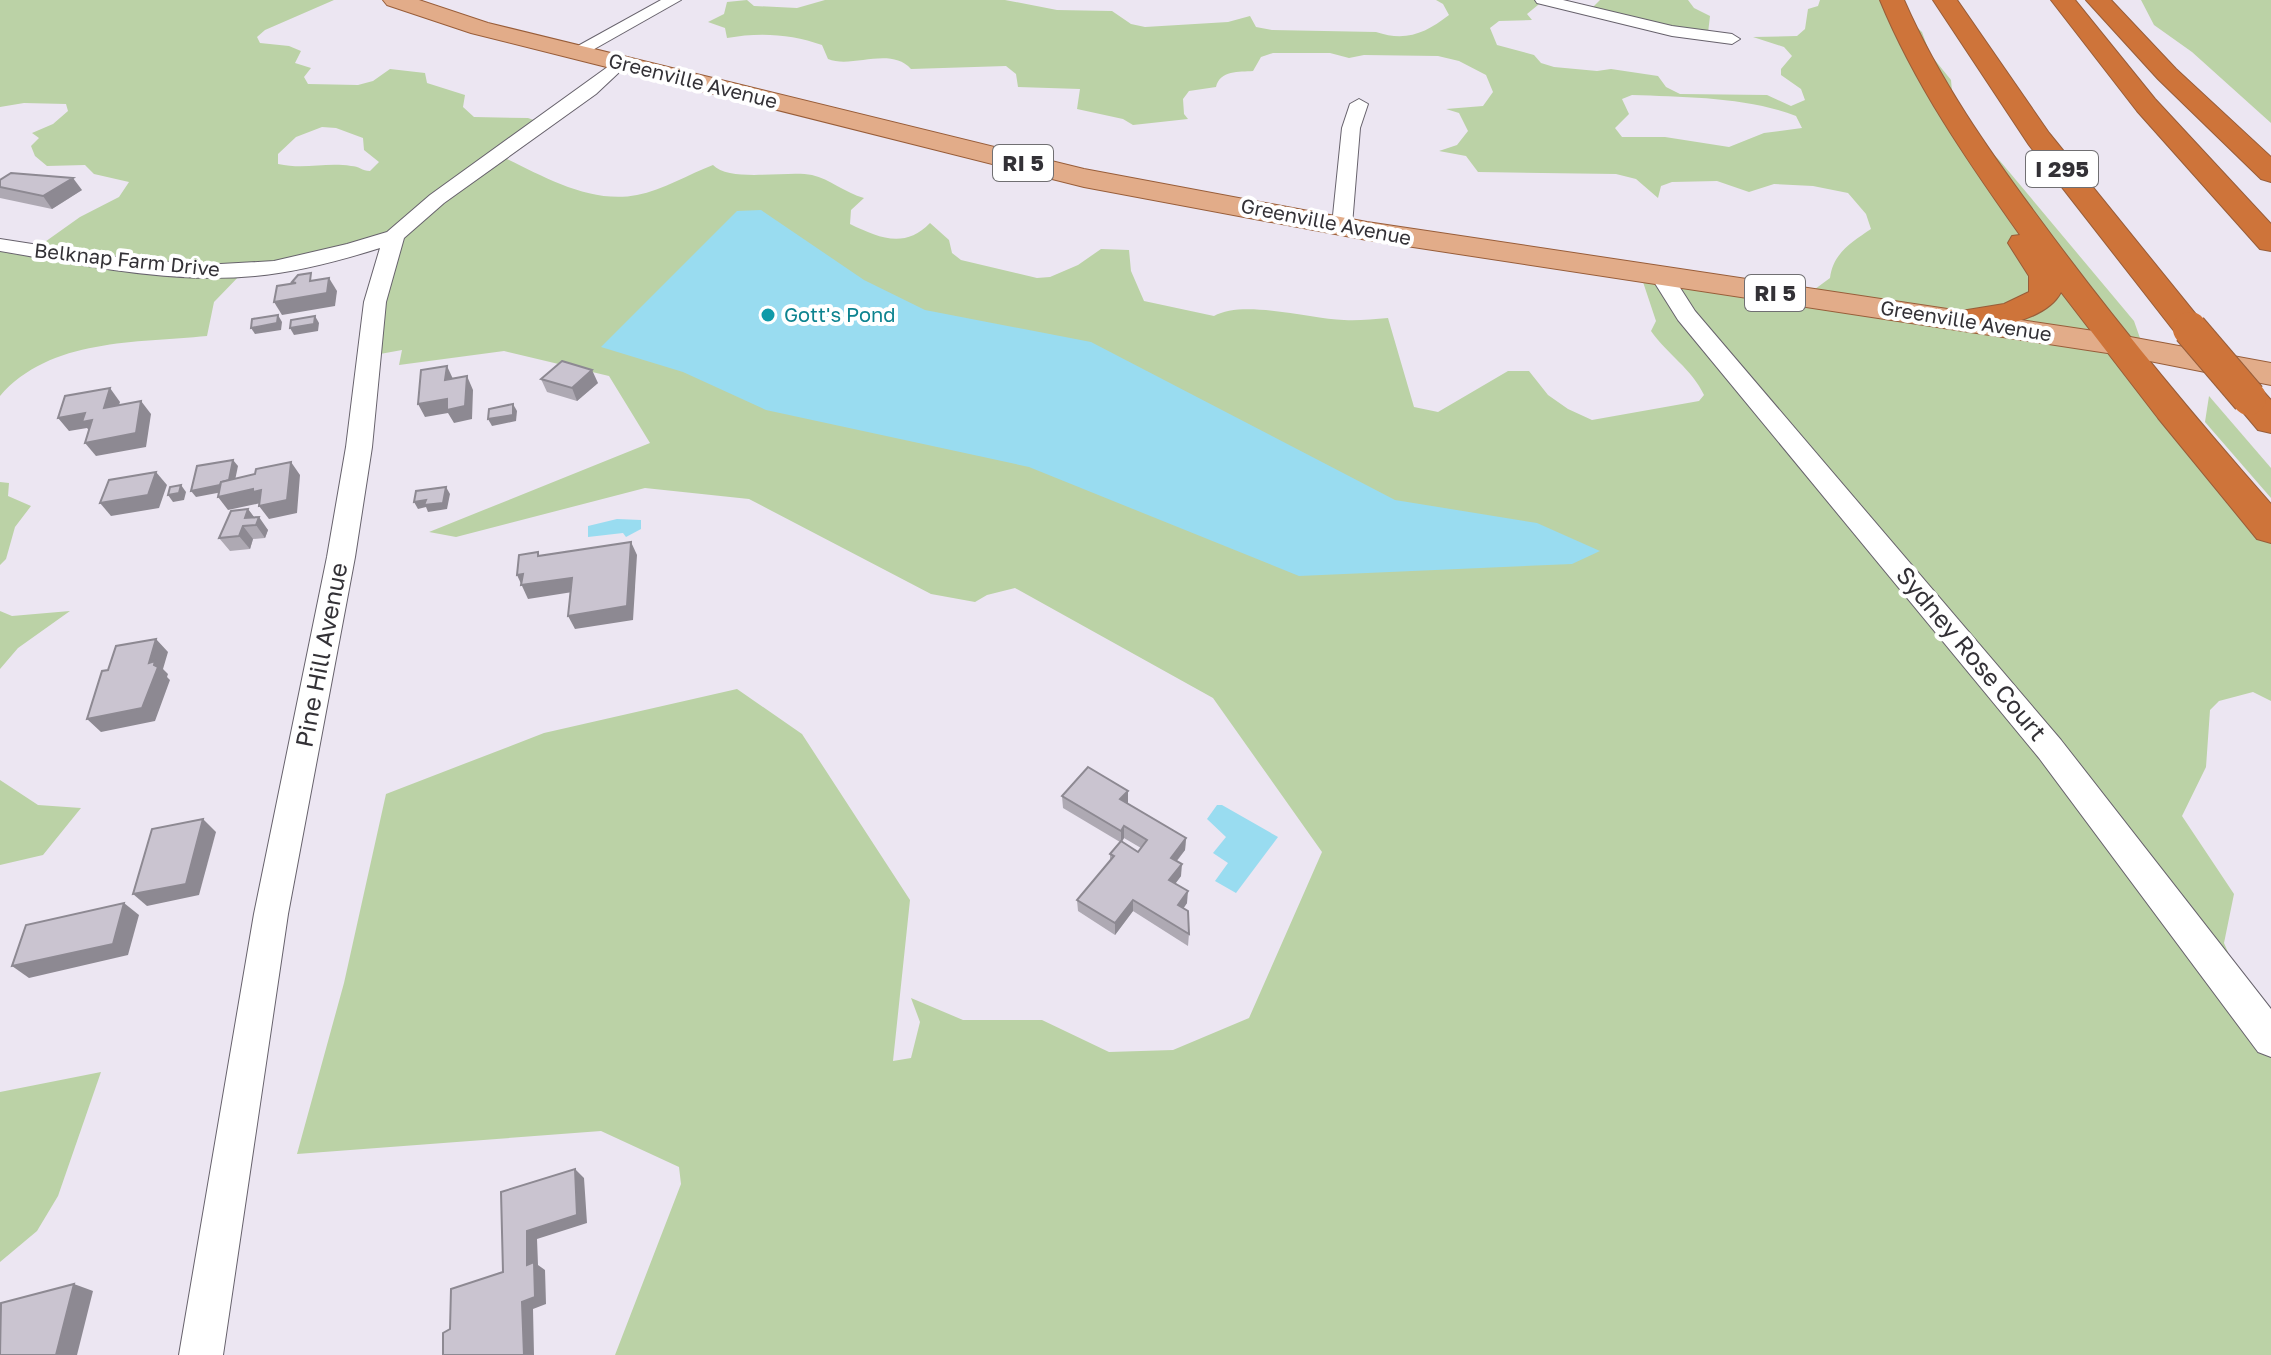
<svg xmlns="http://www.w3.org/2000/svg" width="2271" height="1355" viewBox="0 0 2271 1355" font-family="'Golos Text',sans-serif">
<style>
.green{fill:#bbd2a6;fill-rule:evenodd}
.water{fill:#99dcf0}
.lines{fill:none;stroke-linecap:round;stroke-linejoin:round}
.street-casing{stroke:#67626c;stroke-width:2}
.primary-casing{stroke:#985d39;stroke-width:2}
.highway-casing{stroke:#985d39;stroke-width:2}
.street{fill:#fff;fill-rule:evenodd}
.primary{fill:#e2ac89;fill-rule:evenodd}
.highway{fill:#ce743a;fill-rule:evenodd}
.highway-bridge-casing{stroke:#985d39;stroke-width:36;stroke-linecap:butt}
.highway-bridge{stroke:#ce743a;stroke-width:34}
.wall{fill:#aea9b3;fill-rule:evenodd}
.shaded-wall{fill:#8d8992}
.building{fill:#cac4d0;stroke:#8d8992;stroke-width:2}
.culture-dot{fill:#0f9aa8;stroke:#fff;stroke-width:3}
.labels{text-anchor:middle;stroke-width:8;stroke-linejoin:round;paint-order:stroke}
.far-street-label{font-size:20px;fill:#333136;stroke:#fff}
.far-culture-label{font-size:20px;fill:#0d838f;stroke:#fff;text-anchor:start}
.shield{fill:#fff;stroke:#706f72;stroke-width:2}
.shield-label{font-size:22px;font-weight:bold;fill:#333136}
.street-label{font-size:24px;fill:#333136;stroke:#fff}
</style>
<rect width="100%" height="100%" fill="#ece6f2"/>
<g class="green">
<path d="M0,0H334L265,30L257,37L260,43L289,46L301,51L295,63L311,68L304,77L308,84L358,85L373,81L390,69L425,73L427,83L465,95L463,107L474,117L528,118L542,123L505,154L507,159C546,178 592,204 637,195C663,190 689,174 713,165C730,183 788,170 812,175C830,179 845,193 864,198L851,210L850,224C879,238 905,249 930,223L949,240L952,253L961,260L1037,278L1050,277L1078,265L1101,249L1129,250L1131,271L1144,301L1214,316C1243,299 1310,319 1344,320C1358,321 1373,319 1388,318L1414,407L1438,412L1508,371H1529L1548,395L1568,409L1592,420L1699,401L1704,395C1692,369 1667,354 1651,331L1656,321L1643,282L1645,266L1811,292L1830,278C1833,253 1852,242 1871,229L1866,214L1848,193L1813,186L1774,184L1749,192L1717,181L1672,182L1661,186L1658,198L1636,179L1616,174L1478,172L1466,156L1439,151L1457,145L1468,131L1459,113L1446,109L1483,106L1493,92L1486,75L1459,61L1438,56L1364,55L1349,58L1330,53H1273L1261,57L1253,71C1239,72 1220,70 1216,87L1189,91L1183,99L1184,114L1188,119L1133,125L1123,119L1077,109L1080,89L1018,87L1016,74L1006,66L911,69C890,46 852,69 828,59L822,45C792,34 759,32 727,38L725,28L708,22L724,14L727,2L747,0L754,6L797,8L825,0H1005L1057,10L1112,11L1131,24L1145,27L1228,22L1250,16L1256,27L1272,30L1376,32C1406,42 1426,33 1449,15L1443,4L1436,0H1544L1527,14L1532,20L1499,21L1490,28L1497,45L1534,55L1541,63L1554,67L1597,71L1611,69L1658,76L1666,87L1680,94L1767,95L1791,106L1805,100L1801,89L1781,75V69L1792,56L1784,47L1753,37L1797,36L1805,29L1808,9L1818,6L1820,0H1901L1910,21L1922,32L1930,54L1951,80L1952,91L1939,104L1960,120L2000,161L2134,321L2147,358L2271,508V701L2253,692L2219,701L2210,710L2206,767L2182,816L2234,894L2224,943L2243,987L2271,1020V1355H615L681,1184L679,1167L601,1131L297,1154L344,983L386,794L544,733L737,689L802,734L910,900L893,1061L911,1058L920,1022L911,998L963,1020H1042L1109,1052L1173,1050L1249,1018L1322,852L1213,698L1015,588L987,595L975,602L931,594L749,499L645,488L456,537L429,532L650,443L609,376L504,351L399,365L402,350L380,354L386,241L246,269L214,302L207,336C137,343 50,338 0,396V246L42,244L80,217L119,197L129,182L94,174L85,165L47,166L35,156L31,146L39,138L32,133L53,124L68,111L66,104L24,103L0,107ZM1632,95C1685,97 1747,97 1796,116L1802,128L1764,133L1729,147L1665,137H1622L1615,128L1629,114L1622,99ZM322,127L336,128L363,138L364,150L379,162L370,171C362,171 359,166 351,166C325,162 305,170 278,164V154L296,137Z"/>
<polygon points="1600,0 1688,0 1694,8 1710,16 1708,33 1677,29 1592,8"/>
<polygon points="2141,0 2271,0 2271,123 2192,52 2154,25"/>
<polygon points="2209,396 2271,468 2271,498 2205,422"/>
<polygon points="0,482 9,483 8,496 31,506 15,527 6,559 0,565"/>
<polygon points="0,611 12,616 70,611 18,648 0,669"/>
<polygon points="0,780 38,805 81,808 43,855 0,865"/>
<polygon points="101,1072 58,1196 37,1231 0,1262 0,1092"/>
</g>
<g class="water">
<polygon points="761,210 864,280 925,310 1091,342 1395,500 1537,523 1600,551 1572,564 1299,576 1029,467 766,410 683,372 601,347 737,211"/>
<polygon points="617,519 641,520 641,529 626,537 623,533 588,537 588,526"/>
<polygon points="1217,805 1222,805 1278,837 1236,893 1215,881 1228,863 1213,853 1226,837 1207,819"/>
</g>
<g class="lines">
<g class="street-casing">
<g id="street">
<polygon points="661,0 681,0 582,56 576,57 567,52"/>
<polygon points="1535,0 1563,0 1672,26 1732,34 1740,39 1732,44 1672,36 1537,3"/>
<path d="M620,58L629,63L596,94L444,203L404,238L386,302L372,447L355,557L288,914L223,1355H179L254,914L327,557L346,447L364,302L380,248C339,261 298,272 255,276C170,284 84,265 0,251V239L116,257L203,265L274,261L347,244L387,232L430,195Z"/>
<polygon points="1359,99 1368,104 1360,128 1352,225 1342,231 1332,225 1342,128 1350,104"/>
<polygon points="1662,270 1670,272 1695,311 2061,740 2271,1009 2271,1057 2258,1052 2039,758 1678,320 1651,277"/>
</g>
</g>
<g class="primary-casing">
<polygon id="primary" points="383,0 419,0 488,23 1084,169 1367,222 2114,334 2271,363 2271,385 2114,354 1367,240 1084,187 471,33 387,5"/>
</g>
<g class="highway-casing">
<g id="highway">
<path d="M1880,0H1904C1939,80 1989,151 2041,221C2113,319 2191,413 2271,504V543L2257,539L2158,418L2061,292C2046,322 1979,334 1949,327L1944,320L1949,313L2004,304L2029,292V276L2008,243L2012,236L2020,235C1967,160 1915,85 1880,0Z"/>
<polygon points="1933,0 1957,0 2049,133 2202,322 2207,329 2202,336 2190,339 2178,336 2029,145"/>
<polygon points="2051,0 2075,0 2155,99 2271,224 2271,251 2260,249 2137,111"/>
<polygon points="2086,0 2111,0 2176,69 2271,157 2271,182 2261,179 2158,79"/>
<polygon points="2249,387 2262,390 2271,400 2271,433 2258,430 2231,398 2236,390"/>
</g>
</g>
<use href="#street" class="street"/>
<use href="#primary" class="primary"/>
<use href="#highway" class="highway"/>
<g class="highway-bridge-casing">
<polyline id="highway-bridge" points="2190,329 2249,398"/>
</g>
<use href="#highway-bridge" class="highway-bridge"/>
</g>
<g class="wall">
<polygon points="0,180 82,190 52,209 0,198"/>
<polygon points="541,379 598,383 577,401 547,392"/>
<polygon points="248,509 254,517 268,530 265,538 253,539 250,549 230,551 219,538"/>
<path d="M1128,791L1127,804L1186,838L1185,850L1177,861L1181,876L1175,884L1187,903L1183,909L1189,934L1188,946L1133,911L1115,935L1078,911L1077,900L1110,861V854L1120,842L1063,808L1062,796ZM1124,838L1141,848L1138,852L1122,842Z"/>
</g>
<g class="shaded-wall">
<polygon points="73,178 82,190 52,209 43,196"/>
<polygon points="329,278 337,291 335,306 282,315 274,302"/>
<polygon points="278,315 282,322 281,330 255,334 251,328"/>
<polygon points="315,316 319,323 318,331 294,335 290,328"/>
<polygon points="447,366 453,379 445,380"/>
<polygon points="592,370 598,383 577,401 572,388"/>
<polygon points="467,376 473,390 472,419 454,423 448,413 425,417 418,404"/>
<polygon points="110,388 120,402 114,421 104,408"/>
<polygon points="141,401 151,414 146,447 96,456 85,443"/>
<polygon points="513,404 517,411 516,421 492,426 488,419"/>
<polygon points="85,413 92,420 93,435 87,428 69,431 58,418"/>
<polygon points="233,460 238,466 233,490 196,497 191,491"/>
<polygon points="291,462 300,475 297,513 269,519 259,506 261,503 228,510 218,497 253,489 261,490"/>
<polygon points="156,472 167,485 159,508 111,516 100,503"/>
<polygon points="181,485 186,492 184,500 173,502 168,495"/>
<polygon points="446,487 450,494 447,509 428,512 426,507 418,509 414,502"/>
<polygon points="248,509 257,521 259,517 268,530 265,538 256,525 245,518"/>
<polygon points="243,526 253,539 250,549 239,536"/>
<polygon points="631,542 637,555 633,620 575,629 568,616"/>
<polygon points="523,574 572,578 579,591 528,599 517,575"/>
<polygon points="156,639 168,652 163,669 168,674 167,677 170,680 155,721 101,732 87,719 149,663"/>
<polygon points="1128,791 1128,803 1120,812 1120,799"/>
<polygon points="203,819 216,832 199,895 147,906 133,894"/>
<polygon points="1124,826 1124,838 1121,843 1121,831"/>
<polygon points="1186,838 1185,850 1170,869 1171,858"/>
<polygon points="1182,864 1181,876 1169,892 1169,880"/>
<polygon points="1188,891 1187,903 1177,917 1178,905"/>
<polygon points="1133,900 1133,911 1115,935 1115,923"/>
<polygon points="124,903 139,915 128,955 29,978 12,966"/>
<polygon points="575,1169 584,1178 587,1223 537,1239 538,1265 545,1270 546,1304 533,1309 534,1355 524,1355 522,1302 527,1265 527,1231"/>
<polygon points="74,1284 93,1291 77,1355 56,1355"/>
</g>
<g class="building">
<polygon points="11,173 73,178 43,196 0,187 0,180"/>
<polygon points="311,273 310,281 329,278 327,293 274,302 277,286 296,283 292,282 298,275"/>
<polygon points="278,315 277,323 251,328 252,319"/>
<polygon points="315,316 314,324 290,328 291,320"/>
<polygon points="562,361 592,370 572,388 541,379"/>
<polygon points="447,366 445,380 467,376 465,406 447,410 447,399 418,404 421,370"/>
<polygon points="110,388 104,408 141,401 136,433 85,443 92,420 82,422 85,413 58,418 65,396"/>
<polygon points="513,404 513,415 488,419 489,409"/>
<polygon points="233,460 229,480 221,482 220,485 191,491 197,466"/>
<polygon points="291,462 287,500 259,506 261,490 253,492 253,489 218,497 221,482 255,474 256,469"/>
<polygon points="156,472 148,495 100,503 109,480"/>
<polygon points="181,485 179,493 168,495 170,487"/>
<polygon points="446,487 443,503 424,505 426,500 414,502 416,491"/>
<polygon points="248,509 245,518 259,517 256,525 243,526 239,536 219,538 231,511"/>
<polygon points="631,542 627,606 568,616 572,578 521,585 523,574 517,575 519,555 538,552 538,556"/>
<polygon points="156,639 149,663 155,661 154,665 158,667 142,708 87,719 102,671 108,670 116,646"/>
<polygon points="1088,767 1128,791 1120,799 1186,838 1171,858 1182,864 1169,880 1188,891 1178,905 1188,911 1189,934 1133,900 1115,923 1077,900 1114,856 1110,854 1121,841 1138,852 1147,840 1124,826 1121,831 1062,796"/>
<polygon points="203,819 186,884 133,894 152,829"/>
<polygon points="124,903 113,944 12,966 26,925"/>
<polygon points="575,1169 577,1215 527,1231 527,1265 534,1262 535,1297 522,1302 524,1355 443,1355 443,1333 450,1329 451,1289 503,1272 501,1192"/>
<polygon points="74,1284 56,1355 0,1355 1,1303"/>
</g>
<circle class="culture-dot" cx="768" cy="315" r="8"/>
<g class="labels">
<g class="far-street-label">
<text transform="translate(693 81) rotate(14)" y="7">Greenville Avenue</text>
<text transform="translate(1326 222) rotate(11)" y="7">Greenville Avenue</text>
<text transform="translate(127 260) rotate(6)" y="7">Belknap Farm Drive</text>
<text transform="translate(1966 321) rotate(9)" y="7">Greenville Avenue</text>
</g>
<g class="far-culture-label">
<text x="784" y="322">Gott's Pond</text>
</g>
<g class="shield">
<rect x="993" y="145" width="60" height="36" rx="6"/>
<rect x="2026" y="151" width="72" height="36" rx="6"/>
<rect x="1745" y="275" width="60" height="36" rx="6"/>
</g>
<g class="shield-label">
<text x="1023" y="171">RI 5</text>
<text x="2062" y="177">I 295</text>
<text x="1775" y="301">RI 5</text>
</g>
<g class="street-label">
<text transform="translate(1971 654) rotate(50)" y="8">Sydney Rose Court</text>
<text transform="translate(322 655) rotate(-79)" y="8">Pine Hill Avenue</text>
</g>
</g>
</svg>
